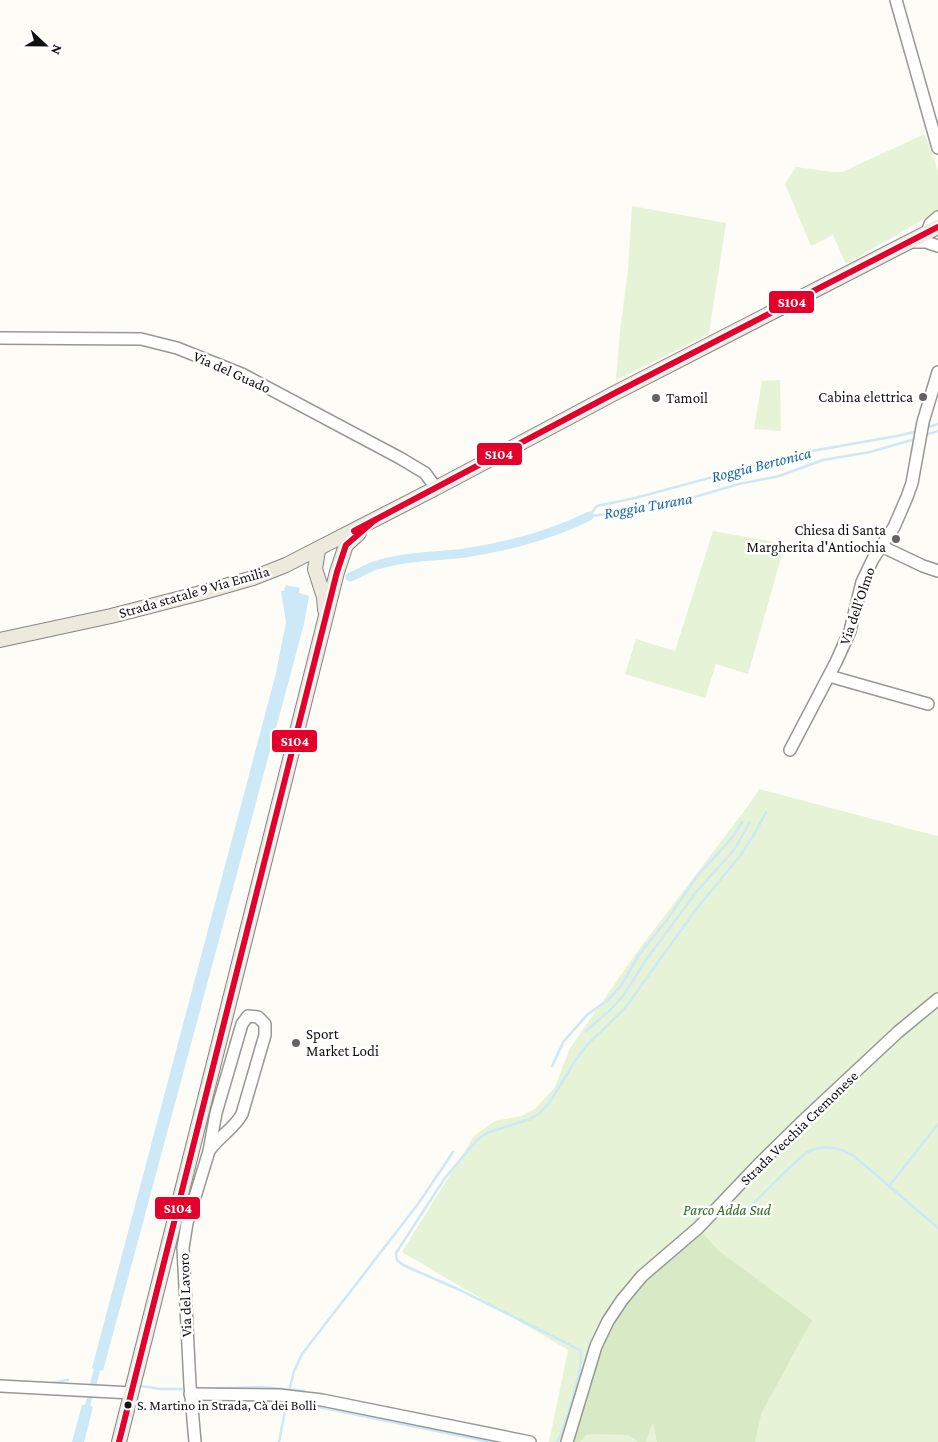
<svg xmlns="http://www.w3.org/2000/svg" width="938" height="1442" viewBox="0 0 938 1442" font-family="'Crimson Pro',serif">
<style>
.green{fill:#e7f3d7}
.forest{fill:#d8eac5}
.water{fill:#cde8f7}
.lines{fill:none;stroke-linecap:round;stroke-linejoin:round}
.stream{stroke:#cde8f7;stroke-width:2.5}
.canal{stroke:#cde8f7;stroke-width:9}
.minor-casing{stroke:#979795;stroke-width:14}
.major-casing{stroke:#858482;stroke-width:16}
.minor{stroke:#fffffe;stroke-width:11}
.major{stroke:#ede9dc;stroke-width:14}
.bus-1-casing{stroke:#fff;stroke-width:10}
.bus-1{stroke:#e4002b;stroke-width:6}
.poi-dot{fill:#646362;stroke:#fff;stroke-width:2}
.bus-dot{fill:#111;stroke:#fff;stroke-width:2}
.labels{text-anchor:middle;stroke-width:5;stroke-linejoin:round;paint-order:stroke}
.bus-label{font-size:14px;fill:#111;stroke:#fff;text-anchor:start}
.street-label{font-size:15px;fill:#111;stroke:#fff}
.poi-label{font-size:15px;fill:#111;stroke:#fff;text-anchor:end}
.park-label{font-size:15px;font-style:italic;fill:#2f6b1f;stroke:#fff}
.water-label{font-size:16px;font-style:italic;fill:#1768a6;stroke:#fff}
.line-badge{stroke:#fff;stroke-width:2}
.badge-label{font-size:14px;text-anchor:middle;font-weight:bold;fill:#fff}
</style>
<rect width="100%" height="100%" fill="#fdfcf7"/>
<g class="green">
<polygon points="925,134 938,171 938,211 846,264 833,235 811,246 785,184 796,167 832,172 842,172"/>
<polygon points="632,206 726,223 709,334 616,380 620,331 628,270"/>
<polygon points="780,380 781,431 754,429 762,381"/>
<polygon points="713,531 785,544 748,674 716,664 705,698 625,674 636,639 675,651"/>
<polygon points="759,789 937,836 938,835 938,1442 549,1442 568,1350 402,1252 474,1136 495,1121 521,1116 535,1109 555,1087 570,1048 637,952 748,806"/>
</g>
<polygon class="forest" points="698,1228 718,1250 812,1320 762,1412 758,1427 755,1442 657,1442 653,1422 646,1442 638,1442 633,1438 627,1435 593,1434 586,1435 580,1442 567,1442 587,1375 622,1300"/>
<g class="water">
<polygon points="286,585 300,588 299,593 309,596 304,624 103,1371 100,1370 96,1387 89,1387 94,1369 92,1368 276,673 286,622 281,591 284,591"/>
<polygon points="88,1396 93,1397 90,1405 93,1407 84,1442 72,1442 82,1405 85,1405"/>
</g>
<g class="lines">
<g class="stream">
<polyline points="926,428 938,424"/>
<polyline points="925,435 938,431"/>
<polyline points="589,516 597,506 635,498 806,452 897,436 919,431"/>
<polyline points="589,516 610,514 650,504 691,498 739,484 779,476 823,460 870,452 915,439"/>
<polyline points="586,1031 609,1011 623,996 646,960 697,891 734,850 750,822"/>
<polyline points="552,1066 564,1041 587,1015 609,999 620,987 639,955 666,921 699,874 732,838 742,822"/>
<polyline points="890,1185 938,1124"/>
<path d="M741,1217C756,1200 772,1185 788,1169C794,1164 799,1158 806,1153C820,1144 840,1147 854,1156L938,1228"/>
<polyline points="51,1383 68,1380"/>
<polyline points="141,1386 161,1389 186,1389"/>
<polyline points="202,1389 262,1387 304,1391"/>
<polyline points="289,1392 294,1371 302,1354 418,1204 453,1152"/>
<polyline points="309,1405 490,1442"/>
<polyline points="279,1442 287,1401"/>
<path d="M557,1442C564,1429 586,1361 580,1350L462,1291L403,1265L397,1260L396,1253L445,1178L477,1140L487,1133L530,1119L540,1113L550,1102L575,1061L588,1044L625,1008L697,908L740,856L755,833L766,812"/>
</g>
<path class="canal" d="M350,577C358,574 366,569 374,566C403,556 435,557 465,553C509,546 550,536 589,516"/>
<g class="minor-casing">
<g id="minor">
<polyline points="896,0 938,148"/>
<polyline points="927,233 930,224 938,217"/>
<polyline points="911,242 926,242 938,246"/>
<polyline points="0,338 141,339 177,348 242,374 400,458 425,473 436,488"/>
<polyline points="881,546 923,566 938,571"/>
<polyline points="829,676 928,704"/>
<polyline points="790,750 836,662 850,631 862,582 873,559 894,527 907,497 912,483 923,422 938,372"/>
<polyline points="0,1386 132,1393"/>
<polyline points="190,1394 279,1395 322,1400 530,1442"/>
<path d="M195,1442L190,1385L183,1248L187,1223L209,1151L216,1113L242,1024L248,1016L258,1017L265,1024V1035L242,1114C234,1129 218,1137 209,1151"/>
<polyline points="567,1442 596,1346 608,1321 622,1300 642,1276 698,1228 759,1164 807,1117 898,1032 938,999"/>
</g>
</g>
<g class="major-casing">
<g id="major">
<polyline points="318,550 315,569 324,597 325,610"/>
<polyline points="0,640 111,616 197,594 253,578 286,565 436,488 613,394 938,227"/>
<polyline points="119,1442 337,572 346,545 359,533"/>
</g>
</g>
<use href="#minor" class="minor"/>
<use href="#major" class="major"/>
<g class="bus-1-casing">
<g id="bus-1">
<polyline points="354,531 613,394 938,227"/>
<polyline points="119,1442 337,572 346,545 375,520"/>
</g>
</g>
<use href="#bus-1" class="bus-1"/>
</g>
<g class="poi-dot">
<circle cx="923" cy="397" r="5"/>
<circle cx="656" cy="398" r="5"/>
<circle cx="896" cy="539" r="5"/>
<circle cx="296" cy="1043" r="5"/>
</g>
<circle class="bus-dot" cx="128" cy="1405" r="4.5"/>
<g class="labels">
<g class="bus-label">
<text x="137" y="1410">S. Martino in Strada, Cà dei Bolli</text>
</g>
<g class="street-label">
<text transform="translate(232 372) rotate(24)" y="5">Via del Guado</text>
<text transform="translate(194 592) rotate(-16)" y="5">Strada statale 9 Via Emilia</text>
<text transform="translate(857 606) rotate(-71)" y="5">Via dell’Olmo</text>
<text transform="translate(799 1128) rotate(-44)" y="5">Strada Vecchia Cremonese</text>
<text transform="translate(185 1295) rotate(-92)" y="5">Via del Lavoro</text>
</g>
<g class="poi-label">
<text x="913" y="402">Cabina elettrica</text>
<text x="666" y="403" text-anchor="start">Tamoil</text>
<text x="886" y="535">Chiesa di Santa<tspan x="886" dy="17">Margherita d'Antiochia</tspan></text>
<text x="306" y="1039" text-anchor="start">Sport<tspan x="306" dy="17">Market Lodi</tspan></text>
</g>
<g class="park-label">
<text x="727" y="1215">Parco Adda Sud</text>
</g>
<g class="water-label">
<text transform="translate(761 464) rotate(-14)" y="6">Roggia Bertonica</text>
<text transform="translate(648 505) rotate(-10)" y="6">Roggia Turana</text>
</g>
</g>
<g class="line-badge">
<rect x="768" y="290" width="47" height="24" rx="5" fill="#e4002b"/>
<rect x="476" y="442" width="47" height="24" rx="5" fill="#e4002b"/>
<rect x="271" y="729" width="47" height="24" rx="5" fill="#e4002b"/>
<rect x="154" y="1196" width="47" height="24" rx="5" fill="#e4002b"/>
</g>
<g class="badge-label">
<text x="792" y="307">S104</text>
<text x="499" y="459">S104</text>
<text x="295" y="746">S104</text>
<text x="178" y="1213">S104</text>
</g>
<g transform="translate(45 45) rotate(112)" stroke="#ffffff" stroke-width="4" paint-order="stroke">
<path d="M0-4L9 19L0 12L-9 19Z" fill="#111111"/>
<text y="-8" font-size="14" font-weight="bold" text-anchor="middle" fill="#111111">N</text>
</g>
</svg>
